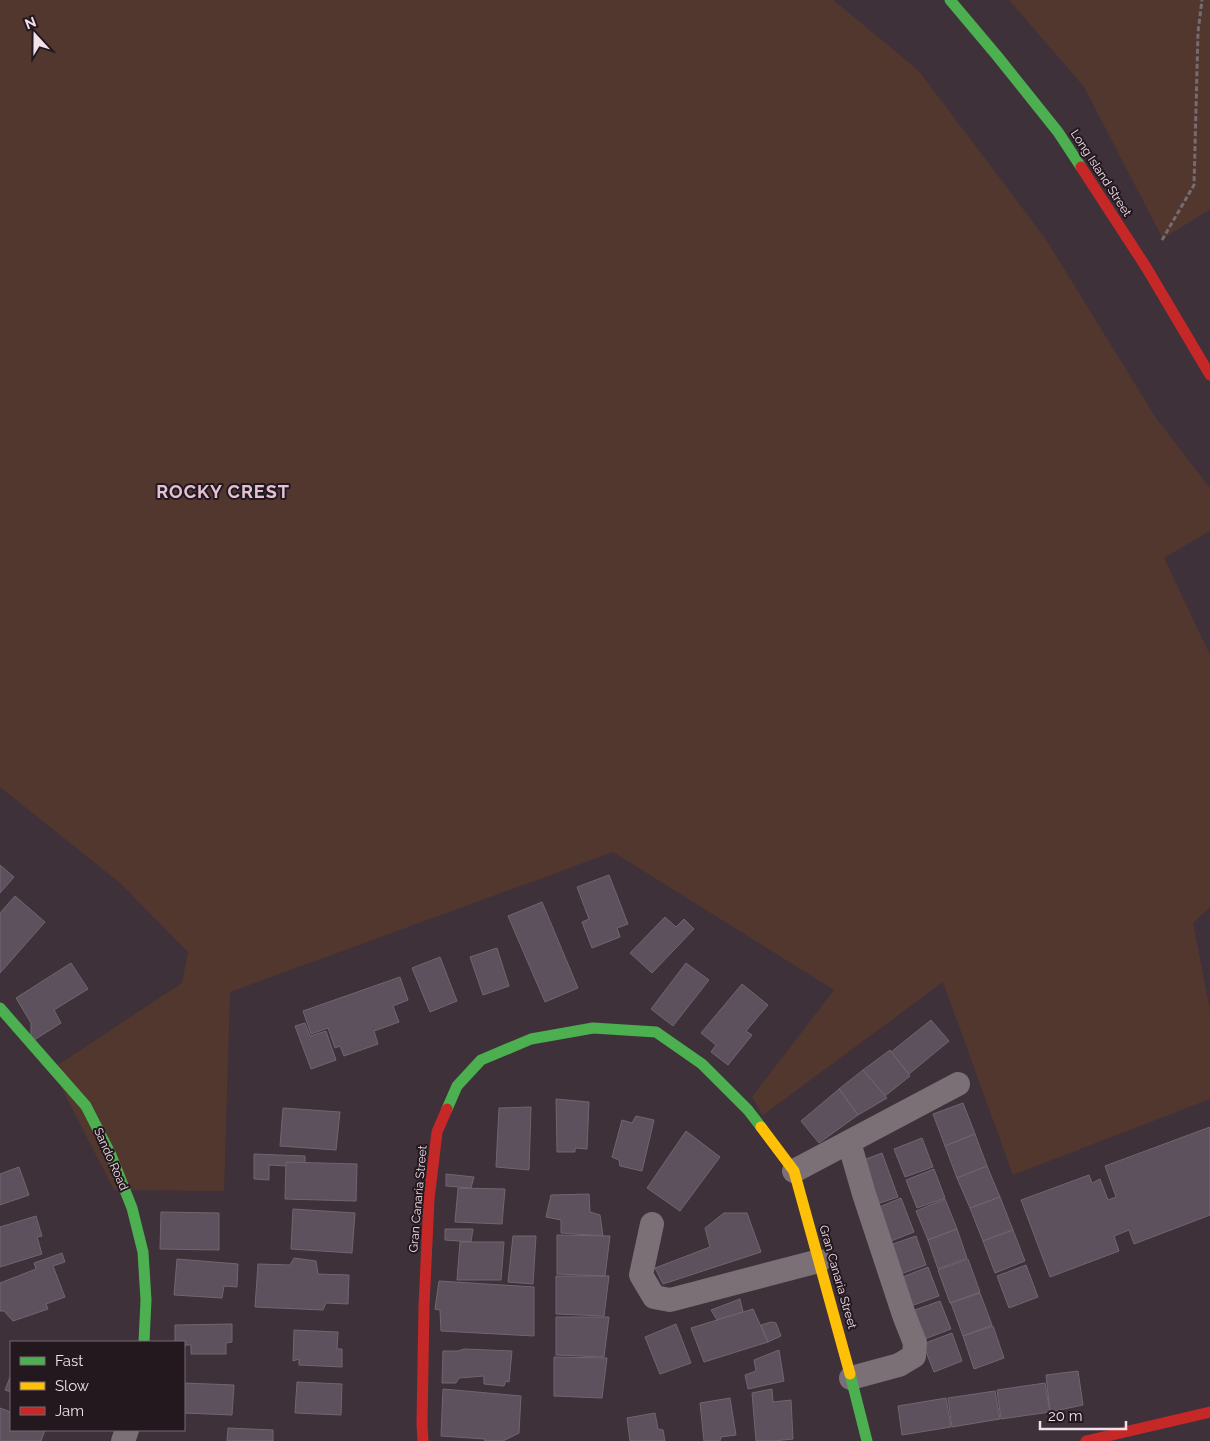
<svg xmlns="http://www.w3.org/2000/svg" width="1210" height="1441" viewBox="0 0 1210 1441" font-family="Raleway,sans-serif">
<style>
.green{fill:#52372f}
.building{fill:#5c515d;stroke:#706670}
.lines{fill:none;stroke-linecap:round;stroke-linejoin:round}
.path{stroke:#766b71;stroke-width:3;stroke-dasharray:5 2.5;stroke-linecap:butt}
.street{stroke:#7a7076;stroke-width:24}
.fast{stroke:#4caf50;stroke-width:11}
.slow{stroke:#ffc107;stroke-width:11}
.jam{stroke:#c62828;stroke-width:11}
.labels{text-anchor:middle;stroke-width:4;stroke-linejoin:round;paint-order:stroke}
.street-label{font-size:12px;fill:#f2e1eb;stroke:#24181f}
.district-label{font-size:18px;font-weight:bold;letter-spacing:1px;fill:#e2c1d4;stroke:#24181f}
</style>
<rect width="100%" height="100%" fill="#3f313a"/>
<g class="green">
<polygon points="0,0 833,0 918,70 1045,238 1156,418 1210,488 1210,531 1164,558 1210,655 1210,907 1193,923 1210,1010 1210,1099 1013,1175 943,982 763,1115 752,1097 834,990 613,852 230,992 224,1191 114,1190 52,1069 182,983 188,952 120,883 0,787"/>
<polygon points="1009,0 1210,0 1210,209 1163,239 1084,87"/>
</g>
<g class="building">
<polygon points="0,865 14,877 0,893"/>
<polygon points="609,875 628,924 617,928 620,937 592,948 582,922 589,919 577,887"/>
<polygon points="15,896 45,922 0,973 0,913"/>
<polygon points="542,902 578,988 545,1002 508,916"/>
<polygon points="665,917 676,927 684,919 694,929 652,973 630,953"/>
<polygon points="497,948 509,986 483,995 470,957"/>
<polygon points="440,957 457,1001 430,1012 412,968"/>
<polygon points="71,963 88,989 54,1010 61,1023 31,1042 31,1023 16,998"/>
<polygon points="686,963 709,980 673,1026 651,1009"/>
<polygon points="400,977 408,1000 393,1006 399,1022 374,1031 378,1044 344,1056 340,1046 335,1048 328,1028 311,1034 303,1011"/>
<polygon points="742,984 768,1005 746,1031 752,1035 728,1065 711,1052 716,1045 701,1033"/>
<polygon points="931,1020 949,1041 909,1074 891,1052"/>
<polygon points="305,1023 310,1036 326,1031 336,1060 311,1069 295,1026"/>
<polygon points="890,1050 910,1076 885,1096 863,1070"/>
<polygon points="863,1070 887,1098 858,1115 839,1089"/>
<polygon points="839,1089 858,1115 819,1143 801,1121"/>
<polygon points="556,1099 589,1102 587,1149 575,1148 575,1152 557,1152"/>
<polygon points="963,1103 975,1134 945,1146 933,1114"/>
<polygon points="531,1107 529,1170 496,1167 499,1108"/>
<polygon points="283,1108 340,1112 336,1150 280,1146"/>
<polygon points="636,1116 654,1120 642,1171 620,1166 619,1160 612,1157 622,1120 632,1123"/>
<polygon points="1210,1127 1210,1215 1134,1244 1129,1230 1114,1236 1119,1251 1050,1277 1021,1200 1089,1175 1092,1183 1100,1179 1108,1200 1116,1197 1105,1166"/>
<polygon points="686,1131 720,1157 680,1211 647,1188"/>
<polygon points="975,1134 987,1166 957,1178 945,1146"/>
<polygon points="922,1138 933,1167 905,1177 894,1149"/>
<polygon points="882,1153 898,1197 874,1205 858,1162"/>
<polygon points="254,1154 305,1156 305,1167 269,1165 269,1180 254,1179"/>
<polygon points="286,1162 357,1164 356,1201 285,1199"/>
<polygon points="987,1166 1000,1197 970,1208 957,1178"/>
<polygon points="19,1167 29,1195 0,1205 0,1174"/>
<polygon points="934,1169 945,1198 917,1208 906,1180"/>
<polygon points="446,1174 474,1177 471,1188 446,1186"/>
<polygon points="458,1188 505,1189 502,1224 455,1222"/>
<polygon points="589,1194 590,1212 600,1215 603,1236 561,1233 561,1220 546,1217 551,1195"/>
<polygon points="1000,1197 1013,1230 983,1241 970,1208"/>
<polygon points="901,1198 914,1232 886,1243 872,1210"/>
<polygon points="945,1199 957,1229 928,1240 916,1211"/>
<polygon points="293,1209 355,1213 352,1253 291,1249"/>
<polygon points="161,1212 219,1213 219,1250 160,1249"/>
<polygon points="724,1213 747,1213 761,1252 663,1284 655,1268 710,1247 705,1228"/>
<polygon points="36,1216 42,1236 37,1237 42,1254 0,1267 0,1227"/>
<polygon points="445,1229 473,1229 471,1242 445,1240"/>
<polygon points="957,1229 967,1258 938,1269 928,1240"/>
<polygon points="1013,1230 1025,1261 995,1273 983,1241"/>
<polygon points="557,1235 610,1236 605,1276 557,1274"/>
<polygon points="513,1236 536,1236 533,1284 508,1282"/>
<polygon points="916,1236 926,1265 898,1275 887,1246"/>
<polygon points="460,1242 504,1242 501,1280 457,1280"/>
<polygon points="62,1253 65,1262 53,1266 65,1297 46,1304 48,1309 13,1321 4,1311 0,1311 0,1283 36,1269 34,1263"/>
<polygon points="294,1258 316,1261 318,1274 349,1275 348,1304 326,1303 323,1310 255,1307 258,1264 290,1265"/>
<polygon points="177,1259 238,1264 237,1287 224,1286 222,1298 174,1295"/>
<polygon points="968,1259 980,1292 950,1303 938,1270"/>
<polygon points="1026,1265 1038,1297 1009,1308 997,1276"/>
<polygon points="928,1267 939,1296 911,1306 900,1278"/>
<polygon points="556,1276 609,1276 604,1316 556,1314"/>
<polygon points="439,1281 534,1287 534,1336 441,1331 440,1310 435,1309"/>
<polygon points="980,1293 992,1325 963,1336 951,1303"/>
<polygon points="740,1299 743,1312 717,1320 711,1310"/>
<polygon points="940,1301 951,1329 922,1340 912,1311"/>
<polygon points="753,1309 768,1342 704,1362 691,1328"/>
<polygon points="556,1317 609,1317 604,1357 556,1355"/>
<polygon points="771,1322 776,1323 781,1336 768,1342 761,1325"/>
<polygon points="232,1324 232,1342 226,1343 226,1354 191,1354 191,1345 184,1345 184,1342 175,1342 175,1325"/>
<polygon points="676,1324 691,1363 660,1374 645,1337"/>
<polygon points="993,1326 1004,1358 974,1369 963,1336"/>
<polygon points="294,1330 338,1332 337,1349 342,1349 342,1367 299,1365 299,1359 293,1361"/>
<polygon points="952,1333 962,1361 934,1372 923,1344"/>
<polygon points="464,1349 512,1351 509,1382 506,1381 504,1386 484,1384 484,1376 459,1378 456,1383 442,1383 443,1351 458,1351"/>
<polygon points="779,1350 784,1381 748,1389 745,1375 756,1371 754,1360"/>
<polygon points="554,1357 607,1358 602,1398 554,1396"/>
<polygon points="1078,1371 1083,1405 1050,1412 1046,1375"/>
<polygon points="11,1375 11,1392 5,1390"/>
<polygon points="297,1382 342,1384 341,1415 295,1413"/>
<polygon points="184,1383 234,1385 232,1415 184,1413"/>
<polygon points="1045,1383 1050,1412 1001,1419 997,1390"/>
<polygon points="443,1389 521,1396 519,1433 503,1441 485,1441 485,1439 441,1436"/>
<polygon points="772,1389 773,1402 791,1400 793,1439 774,1441 756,1441 752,1393"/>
<polygon points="995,1391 1000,1419 952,1427 948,1398"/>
<polygon points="730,1398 736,1435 721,1437 720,1441 704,1441 700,1403"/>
<polygon points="946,1398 951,1427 902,1435 898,1406"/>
<polygon points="0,1408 11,1412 11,1430 45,1430 41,1441 0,1441"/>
<polygon points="655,1413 658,1429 663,1430 665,1441 630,1441 627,1418"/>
<polygon points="228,1428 273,1430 273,1441 227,1441"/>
</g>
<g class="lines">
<polyline class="path" points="1162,240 1194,185 1198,32 1202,0"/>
<g class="street">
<polyline points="849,1142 864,1194 904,1315 915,1343 914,1356 899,1365 851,1378"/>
<polyline points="794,1171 958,1084"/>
<polyline points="652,1224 641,1275 654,1297 670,1300 819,1261"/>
<polyline points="123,1441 127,1430"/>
</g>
<g class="fast">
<polyline points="950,0 998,57 1058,132 1081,167"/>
<polyline points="0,1008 86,1106 111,1155 132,1208 143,1252 146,1300 144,1342"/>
<polyline points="447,1109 457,1086 481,1060 531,1039 593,1028 656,1032 702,1064 748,1110 761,1127"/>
<polyline points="850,1374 867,1441"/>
</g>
<polyline class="slow" points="761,1127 794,1171 850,1374"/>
<g class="jam">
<polyline points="1081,167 1146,267 1210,375"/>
<polyline points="423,1441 422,1424 424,1306 429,1199 437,1132 447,1109"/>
<polyline points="1086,1441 1210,1412"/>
</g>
</g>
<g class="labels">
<g class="street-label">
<text transform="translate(1101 173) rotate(57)" y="4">Long Island Street</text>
<text transform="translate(111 1159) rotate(66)" y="4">Sando Road</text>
<text transform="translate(418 1199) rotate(-85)" y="4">Gran Canaria Street</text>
<text transform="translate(838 1277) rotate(74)" y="4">Gran Canaria Street</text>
</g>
<g class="district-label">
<text x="223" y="498">ROCKY CREST</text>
</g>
</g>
<rect x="10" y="1341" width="175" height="90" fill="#24181f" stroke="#766871"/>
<rect x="20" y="1357" width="25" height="8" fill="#4caf50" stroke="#766871"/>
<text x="55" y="1366" font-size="15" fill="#f2e1eb">Fast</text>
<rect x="20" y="1382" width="25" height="8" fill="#ffc107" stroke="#766871"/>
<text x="55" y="1391" font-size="15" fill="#f2e1eb">Slow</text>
<rect x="20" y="1407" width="25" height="8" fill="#c62828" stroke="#766871"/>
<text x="55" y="1416" font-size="15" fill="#f2e1eb">Jam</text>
<g transform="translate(35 35) rotate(339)" stroke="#24181f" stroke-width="4" paint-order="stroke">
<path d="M0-4L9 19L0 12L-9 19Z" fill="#f2e1eb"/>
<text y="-8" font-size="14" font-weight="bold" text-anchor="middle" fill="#f2e1eb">N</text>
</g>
<path d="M1040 1421v8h86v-8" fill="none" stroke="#f2e1eb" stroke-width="2.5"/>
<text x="1048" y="1421" font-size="15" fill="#f2e1eb" stroke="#24181f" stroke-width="4" paint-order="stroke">20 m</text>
</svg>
